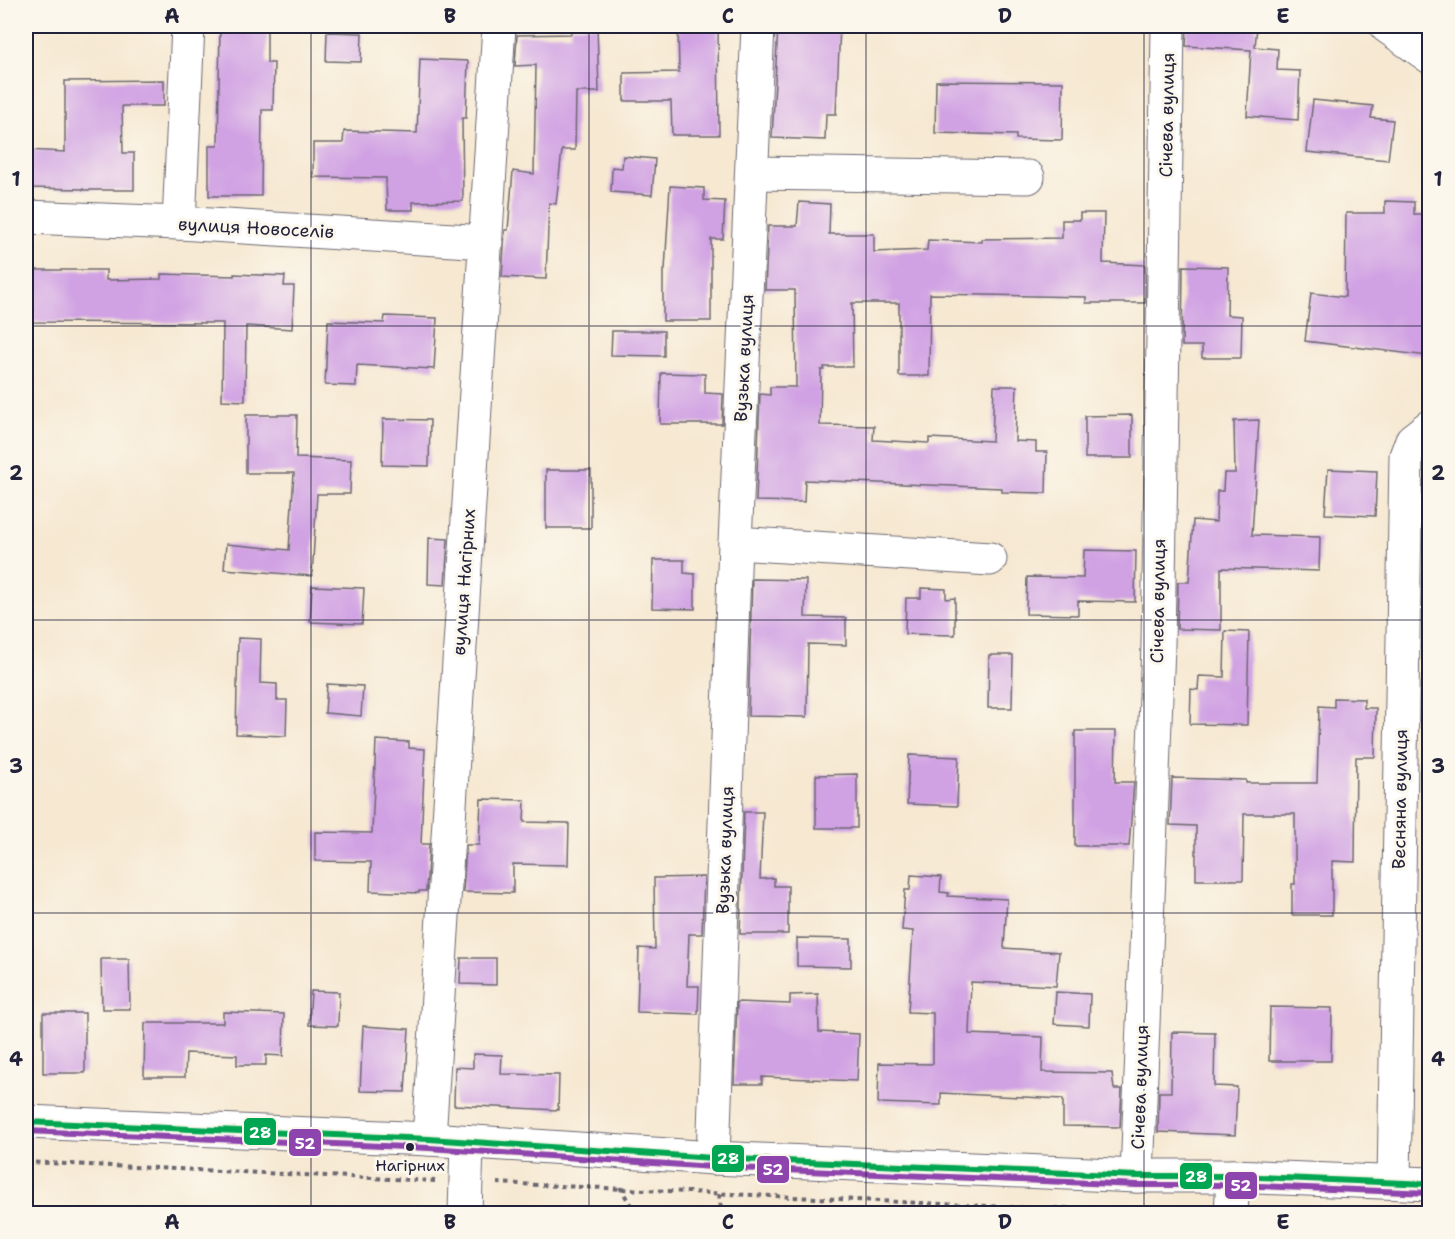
<svg xmlns="http://www.w3.org/2000/svg" width="1455" height="1239" viewBox="0 0 1455 1239" font-family="'Shantell Sans',sans-serif">
<style>
.building{fill:#d0a1e3}
.lines{fill:none;stroke-linecap:round;stroke-linejoin:round}
.minor-casing{stroke:#6c6770;stroke-width:35}
.path{stroke:#6c6770;stroke-width:4;stroke-dasharray:4.5 4.5;stroke-linecap:butt}
.minor{stroke:#fff;stroke-width:33}
.bus-1-casing{stroke:#fbf7ec;stroke-width:10}
.bus-2-casing{stroke:#fbf7ec;stroke-width:10}
.bus-1{stroke:#00a651;stroke-width:6}
.bus-2{stroke:#8e44ad;stroke-width:6}
.grid{fill:none;stroke:#22223b;stroke-width:1.5;stroke-opacity:0.55}
.bus-dot{fill:#22223b;stroke:#fbf7ec;stroke-width:2}
.labels{text-anchor:middle;stroke-width:6;stroke-linejoin:round;paint-order:stroke}
.bus-label{font-size:16px;fill:#22223b;stroke:#fbf7ec}
.street-label{font-size:18px;fill:#22223b;stroke:#fbf7ec}
.line-badge{stroke:#fbf7ec;stroke-width:2}
.badge-label{font-size:16px;text-anchor:middle;font-weight:bold;fill:#fff}
.neatline{fill:none;stroke:#22223b;stroke-width:2}
.grid-label{font-size:20px;text-anchor:middle;font-weight:bold;fill:#22223b}
</style>
<rect width="100%" height="100%" fill="#fbf7ec"/>
<filter id="ink" filterUnits="userSpaceOnUse"><feTurbulence type="fractalNoise" baseFrequency=".0167" numOctaves="2"/><feDisplacementMap in="SourceGraphic" scale="12" xChannelSelector="R" yChannelSelector="G"/><feConvolveMatrix kernelMatrix="1 2 1 2 8 2 1 2 1" color-interpolation-filters="sRGB"/></filter>
<filter id="wash" filterUnits="userSpaceOnUse"><feTurbulence type="fractalNoise" baseFrequency=".008" numOctaves="4" result="noise"/><feDisplacementMap in="SourceGraphic" scale="24" xChannelSelector="R" yChannelSelector="G"/><feGaussianBlur stdDeviation="1.35" result="paint"/><feColorMatrix in="noise" values="0 0 0 0 0 0 0 0 0 0 0 0 0 0 0 0 0 1.4 0 .05"/><feComposite in="paint" operator="in"/></filter>
<g filter="url(#wash)">
<rect width="100%" height="100%" fill="#f6e8d1"/>
<g id="blocks">
<g class="building">
<polygon points="220,26 267,26 267,63 274,63 273,110 262,110 261,196 209,196 209,146 218,146"/>
<polygon points="571,26 597,26 599,92 576,92 575,150 562,150 556,204 549,203 546,279 502,277 505,230 508,230 513,171 534,174 536,65 515,66 517,35 571,34"/>
<polygon points="678,26 718,26 719,135 672,135 671,101 624,101 624,73 679,72"/>
<polygon points="778,26 840,26 836,114 826,114 825,140 772,138"/>
<polygon points="1187,26 1257,26 1255,47 1278,49 1277,70 1300,71 1298,120 1247,116 1251,50 1186,46"/>
<polygon points="327,32 362,33 361,62 326,61"/>
<polygon points="420,59 468,61 466,118 462,118 463,201 413,202 413,210 387,210 386,178 313,177 313,143 343,143 344,131 417,133"/>
<polygon points="164,80 164,106 122,106 123,153 134,153 134,190 83,190 83,189 26,188 26,150 65,152 65,81"/>
<polygon points="936,81 1063,82 1062,140 1016,139 1016,135 935,133"/>
<polygon points="1313,100 1373,106 1371,118 1393,120 1388,160 1307,152"/>
<polygon points="623,156 655,159 652,195 611,192 612,167 622,168"/>
<polygon points="670,186 704,188 704,200 725,201 723,239 711,239 711,321 663,321 663,270 665,270"/>
<polygon points="1385,201 1414,202 1414,214 1430,214 1430,253 1427,253 1428,356 1305,341 1311,293 1345,297 1346,213 1385,213"/>
<polygon points="799,202 830,204 829,234 874,234 874,252 927,250 928,240 982,242 982,239 1062,238 1062,220 1080,220 1080,213 1104,213 1103,263 1145,265 1145,303 1086,303 1086,297 930,294 929,376 899,376 899,303 852,303 853,367 824,367 824,370 821,370 820,425 874,426 873,440 929,443 929,438 992,441 994,386 1017,386 1015,441 1036,442 1036,452 1047,452 1046,493 1002,492 1002,488 805,480 804,502 756,501 760,394 770,395 770,387 796,387 795,290 765,290 768,226 797,226"/>
<polygon points="1183,266 1228,267 1227,315 1242,316 1241,358 1202,358 1202,346 1182,346"/>
<polygon points="26,270 106,270 106,280 161,279 161,274 234,276 234,274 285,276 284,286 294,286 292,329 246,326 245,401 222,400 223,323 26,322"/>
<polygon points="385,316 437,318 434,369 357,365 356,386 325,385 328,321 384,323"/>
<polygon points="612,331 664,331 664,356 611,355"/>
<polygon points="661,373 705,374 705,393 723,394 722,424 660,424"/>
<polygon points="246,415 297,415 296,458 351,460 350,494 317,494 312,576 224,569 226,544 289,550 294,473 246,473"/>
<polygon points="1132,415 1132,458 1085,458 1085,416"/>
<polygon points="383,419 430,420 429,466 382,465"/>
<polygon points="1259,420 1252,535 1320,537 1319,571 1221,568 1221,630 1177,629 1178,582 1189,582 1193,520 1216,522 1217,491 1223,491 1224,473 1235,473 1234,421"/>
<polygon points="1328,469 1377,471 1375,516 1325,514"/>
<rect x="546" y="470" width="45" height="58"/>
<polygon points="429,538 448,539 445,585 428,584"/>
<polygon points="1084,550 1136,551 1135,602 1078,601 1078,615 1026,614 1027,577 1083,578"/>
<polygon points="653,560 684,560 684,573 695,574 695,609 652,608"/>
<polygon points="752,579 806,580 805,617 846,618 846,645 808,644 807,717 748,716"/>
<polygon points="312,586 364,588 362,624 310,622"/>
<polygon points="921,588 946,589 946,599 955,598 955,635 905,634 906,598 921,598"/>
<polygon points="1225,631 1249,632 1247,725 1190,724 1191,689 1198,690 1199,676 1224,677"/>
<polygon points="238,638 261,639 260,683 277,684 277,700 287,700 286,736 236,734"/>
<polygon points="989,655 1013,655 1012,708 988,708"/>
<polygon points="327,684 363,686 361,716 325,713"/>
<polygon points="1334,698 1364,699 1364,708 1376,708 1375,757 1356,757 1355,862 1332,861 1332,915 1292,915 1292,884 1295,884 1295,814 1244,814 1243,880 1196,880 1196,826 1170,825 1172,778 1246,780 1246,783 1317,783 1319,706 1334,707"/>
<polygon points="1075,731 1116,731 1115,782 1134,782 1129,846 1075,846"/>
<polygon points="376,740 409,742 409,748 425,749 421,844 429,844 426,891 419,891 419,893 370,891 371,862 315,861 315,832 372,833"/>
<polygon points="909,755 959,757 957,806 907,804"/>
<polygon points="857,774 857,828 816,828 816,775"/>
<polygon points="481,799 525,800 524,822 569,823 568,865 513,864 513,893 463,892 466,845 479,845"/>
<polygon points="744,812 763,812 760,879 774,878 774,886 788,886 788,934 740,934"/>
<polygon points="911,875 941,877 940,892 949,893 948,896 1007,899 1004,948 1059,952 1056,986 971,982 969,1034 1043,1037 1042,1072 1112,1073 1114,1089 1122,1089 1120,1127 1063,1126 1063,1099 941,1093 941,1105 878,1103 879,1063 933,1064 933,1013 908,1012 913,931 902,930 905,890 910,890"/>
<polygon points="704,877 702,934 689,934 687,986 699,986 698,1014 637,1012 639,948 655,949 654,878"/>
<polygon points="797,938 851,939 851,967 797,966"/>
<polygon points="461,958 496,958 496,985 460,984"/>
<polygon points="101,959 129,959 130,1009 102,1009"/>
<polygon points="311,991 339,992 338,1026 309,1025"/>
<polygon points="1056,992 1090,994 1089,1026 1054,1024"/>
<polygon points="818,994 819,1032 859,1034 857,1081 762,1077 762,1084 734,1084 737,1002 790,1004 790,995"/>
<polygon points="1270,1007 1332,1008 1331,1061 1269,1061"/>
<polygon points="223,1012 284,1014 283,1056 266,1055 266,1065 237,1065 237,1055 186,1053 185,1077 144,1077 145,1023 223,1023"/>
<rect x="43" y="1013" width="42" height="60"/>
<polygon points="363,1026 409,1029 405,1092 360,1091"/>
<polygon points="1172,1032 1215,1033 1214,1086 1237,1087 1235,1135 1158,1132 1159,1092 1171,1092"/>
<polygon points="473,1054 502,1055 501,1074 559,1075 558,1110 454,1105 455,1067 473,1068"/>
</g>
</g>
</g>
<g filter="url(#ink)">
<use href="#blocks" fill-opacity="0" stroke="#6c6770" stroke-width="1.5"/>
<g class="lines">
<g class="minor-casing">
<g id="minor">
<polyline points="1386,26 1430,57"/>
<polyline points="752,173 1028,177"/>
<polyline points="26,217 179,223 486,242"/>
<polyline points="179,223 188,26"/>
<polyline points="735,543 990,559"/>
<polyline points="26,1122 429,1139 713,1158 1137,1176 1233,1176 1430,1184"/>
<polyline points="429,1139 499,26"/>
<polyline points="713,1158 735,543 758,26"/>
<polyline points="1137,1176 1158,646 1168,26"/>
<polyline points="1394,1182 1406,456 1412,440 1430,426"/>
<polyline points="465,1214 467,1143"/>
<polyline points="1231,1214 1233,1176"/>
</g>
</g>
<g class="path">
<polyline points="26,1162 435,1181"/>
<polyline points="497,1183 1028,1208 1071,1208"/>
<polyline points="620,1187 636,1214"/>
<polyline points="719,1194 722,1214"/>
</g>
<use href="#minor" class="minor"/>
<g class="bus-1-casing">
<polyline id="bus-1" points="26,1122 429,1139 713,1158 1137,1176 1233,1176 1430,1184"/>
</g>
<g class="bus-2-casing">
<polyline id="bus-2" points="26,1131 429,1148 713,1167 1137,1185 1233,1185 1430,1193"/>
</g>
<use href="#bus-1" class="bus-1"/>
<use href="#bus-2" class="bus-2"/>
</g>
</g>
<path class="grid" d="M311,26V1214M589,26V1214M866,26V1214M1144,26V1214M26,326H1430M26,620H1430M26,913H1430"/>
<circle class="bus-dot" cx="410" cy="1147" r="5"/>
<g class="labels">
<g class="bus-label">
<text x="410" y="1171">Нагірних</text>
</g>
<g class="street-label">
<text transform="translate(1167 115) rotate(-89)" y="6">Січева вулиця</text>
<text transform="translate(256 228) rotate(3)" y="6">вулиця Новоселів</text>
<text transform="translate(744 358) rotate(-87)" y="6">Вузька вулиця</text>
<text transform="translate(464 582) rotate(-86)" y="6">вулиця Нагірних</text>
<text transform="translate(1158 601) rotate(-89)" y="6">Січева вулиця</text>
<text transform="translate(1400 799) rotate(-89)" y="6">Весняна вулиця</text>
<text transform="translate(725 850) rotate(-88)" y="6">Вузька вулиця</text>
<text transform="translate(1140 1087) rotate(-88)" y="6">Січева вулиця</text>
</g>
</g>
<g class="line-badge">
<rect x="243" y="1117" width="34" height="29" rx="6" fill="#00a651"/>
<rect x="288" y="1128" width="34" height="29" rx="6" fill="#8e44ad"/>
<rect x="711" y="1144" width="34" height="29" rx="6" fill="#00a651"/>
<rect x="756" y="1155" width="34" height="29" rx="6" fill="#8e44ad"/>
<rect x="1179" y="1162" width="34" height="28" rx="6" fill="#00a651"/>
<rect x="1224" y="1171" width="34" height="29" rx="6" fill="#8e44ad"/>
</g>
<g class="badge-label">
<text x="260" y="1138">28</text>
<text x="305" y="1149">52</text>
<text x="728" y="1164">28</text>
<text x="773" y="1175">52</text>
<text x="1196" y="1182">28</text>
<text x="1241" y="1191">52</text>
</g>
<rect width="1455" height="1239" fill="none" stroke="#fbf7ec" stroke-width="66"/>
<rect x="33" y="33" width="1389" height="1173" class="neatline"/>
<g class="grid-label">
<text x="172" y="23">A</text>
<text x="450" y="23">B</text>
<text x="728" y="23">C</text>
<text x="1005" y="23">D</text>
<text x="1283" y="23">E</text>
<text x="16" y="186">1</text>
<text x="1438" y="186">1</text>
<text x="16" y="480">2</text>
<text x="1438" y="480">2</text>
<text x="16" y="773">3</text>
<text x="1438" y="773">3</text>
<text x="16" y="1066">4</text>
<text x="1438" y="1066">4</text>
<text x="172" y="1229">A</text>
<text x="450" y="1229">B</text>
<text x="728" y="1229">C</text>
<text x="1005" y="1229">D</text>
<text x="1283" y="1229">E</text>
</g>
</svg>
